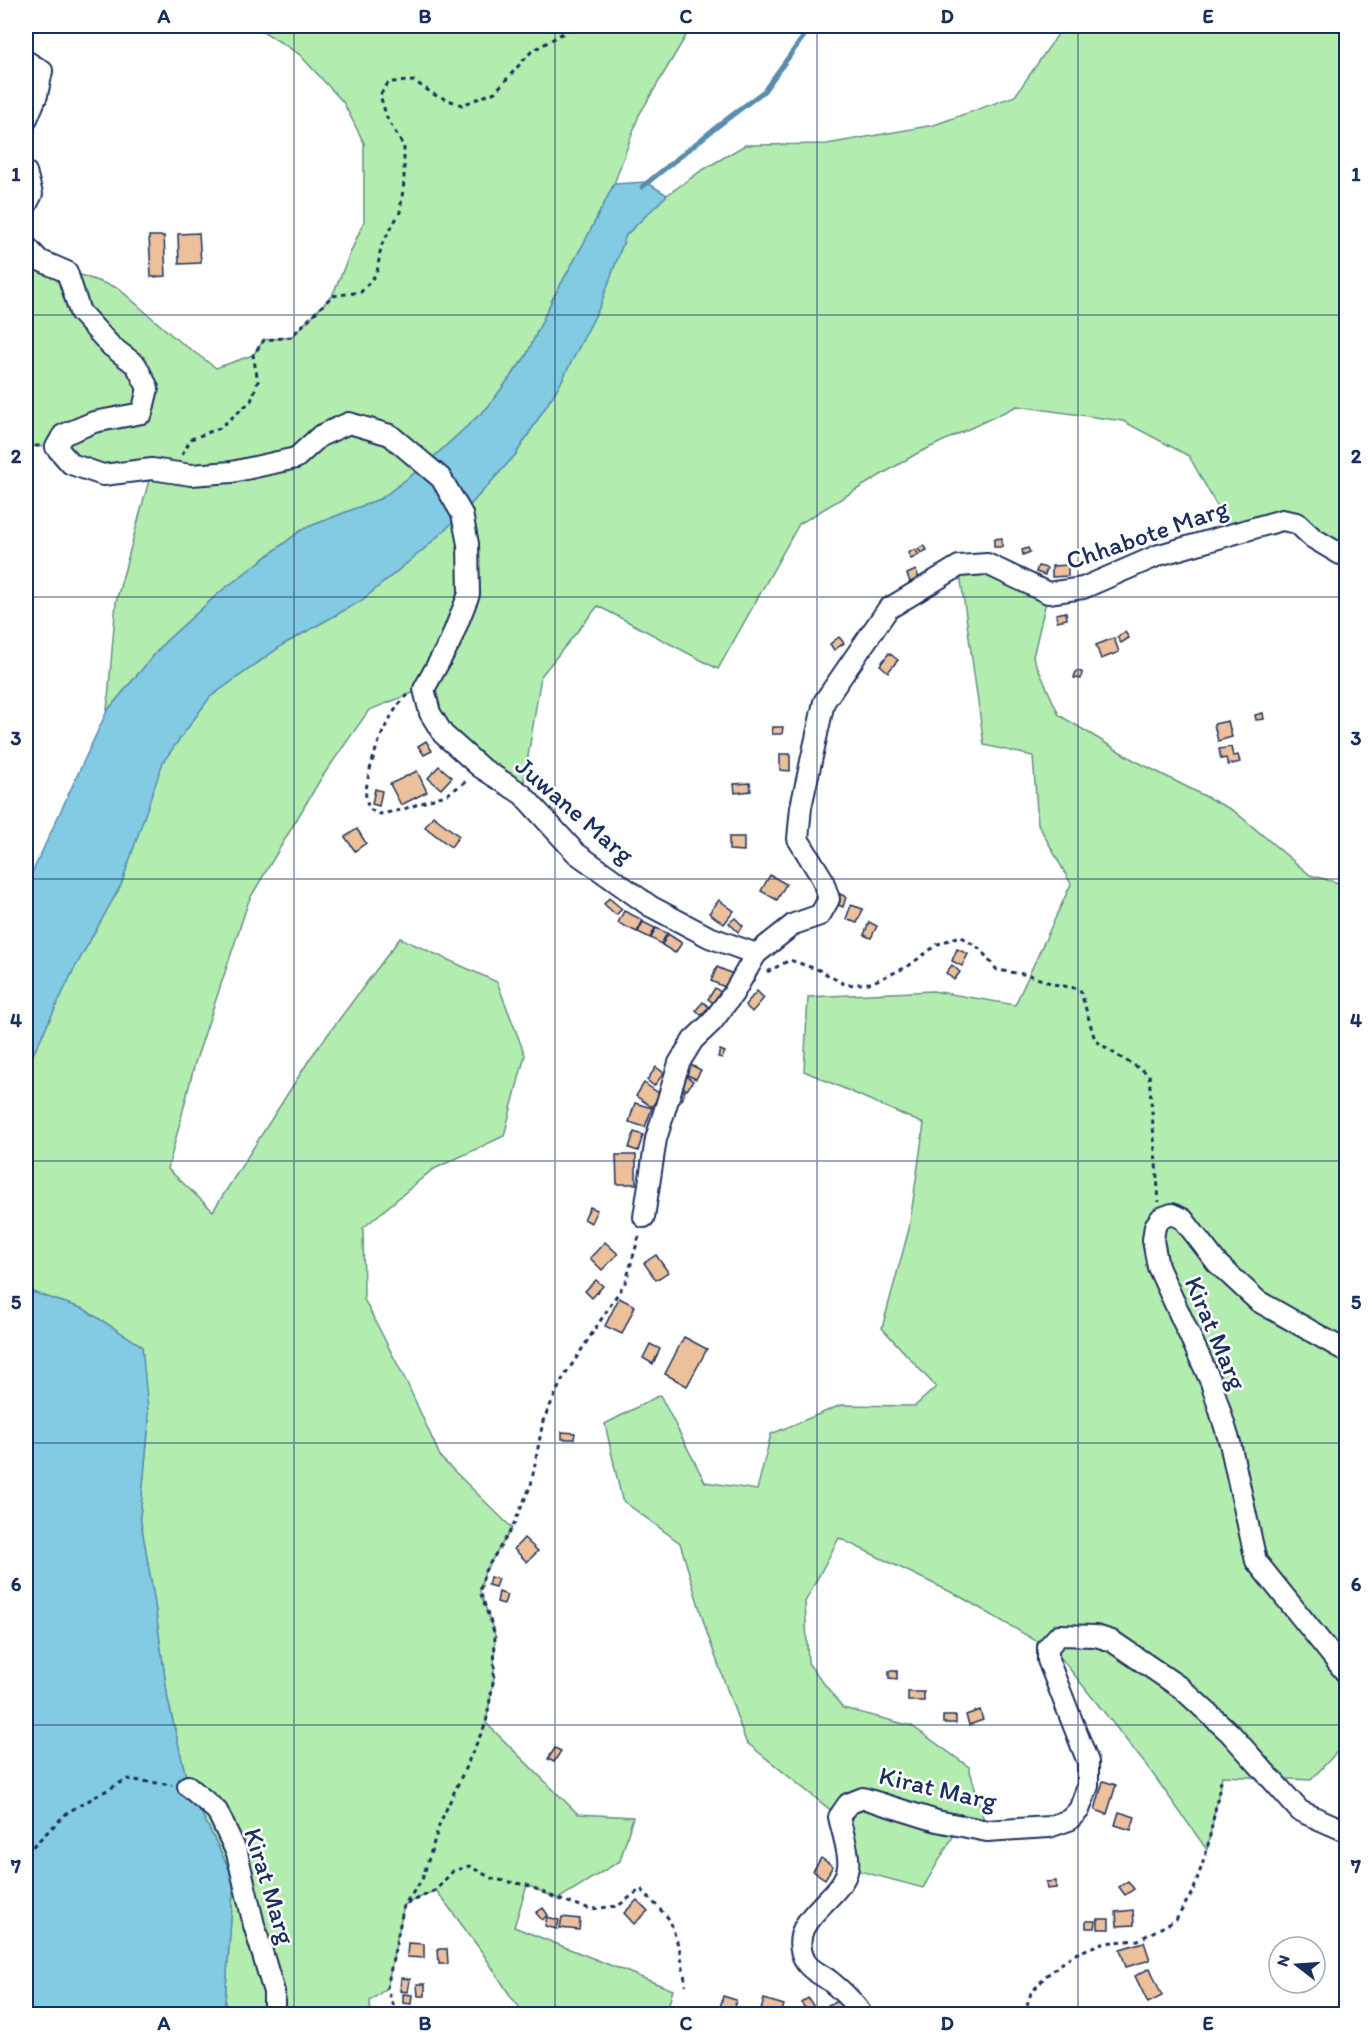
<svg xmlns="http://www.w3.org/2000/svg" width="1372" height="2040" viewBox="0 0 1372 2040" font-family="Itim,sans-serif">
<style>
.green{fill:#b3ecaf;stroke:#678e86;stroke-width:1.5}
.water{fill:#82cbe3;stroke:#598dae;stroke-width:1.5}
.lines{fill:none;stroke-linecap:round;stroke-linejoin:round}
.stream{stroke:#598dae;stroke-width:5}
.building{fill:#ebc09b;stroke:#1b2f5e;stroke-width:1.5}
.minor-casing{stroke:#1b2f5e;stroke-width:24}
.path{stroke:#1b2f5e;stroke-width:3;stroke-dasharray:4.5 4.5;stroke-linecap:butt}
.minor{stroke:#fff;stroke-width:20}
.grid{fill:none;stroke:#1b2f5e;stroke-width:1.5;stroke-opacity:0.55}
.labels{text-anchor:middle;stroke-width:5;stroke-linejoin:round;paint-order:stroke}
.street-label{font-size:26px;fill:#1b2f5e;stroke:#fff}
.neatline{fill:none;stroke:#1b2f5e;stroke-width:2}
.grid-label{font-size:20px;text-anchor:middle;font-weight:bold;fill:#1b2f5e}
</style>
<rect width="100%" height="100%" fill="#fff"/>
<filter id="ink" filterUnits="userSpaceOnUse"><feTurbulence type="fractalNoise" baseFrequency=".0167" numOctaves="2"/><feDisplacementMap in="SourceGraphic" scale="12" xChannelSelector="R" yChannelSelector="G"/><feConvolveMatrix kernelMatrix="1 2 1 2 8 2 1 2 1" color-interpolation-filters="sRGB"/></filter>
<g filter="url(#ink)">
<g class="green">
<polygon points="243,26 694,26 687,34 639,115 614,184 585,241 552,300 526,356 488,407 425,465 382,498 303,529 220,592 165,642 107,711 116,602 152,469 103,475 56,447 26,446 26,256 118,288 175,338 216,368 253,355 264,340 291,337 332,296 364,221 364,143 343,102 299,54 261,30"/>
<polygon points="1073,26 1346,26 1346,531 1340,554 1297,523 1232,533 1189,456 1123,421 1017,406 916,454 799,524 718,669 598,606 541,676 522,794 443,734 423,689 369,710 320,780 249,900 195,1063 168,1169 213,1211 311,1057 400,938 497,982 525,1055 504,1136 432,1170 363,1228 364,1299 408,1385 441,1458 512,1528 485,1571 480,1591 495,1635 494,1677 486,1723 578,1814 633,1817 620,1861 558,1899 527,1885 514,1927 673,1990 666,2014 525,2014 511,1997 482,1952 436,1890 404,1905 387,1988 370,2001 371,2014 224,2014 234,1879 188,1786 168,1700 154,1598 140,1517 149,1421 84,1309 26,1290 26,1069 73,971 121,885 162,762 210,697 284,644 361,601 424,549 462,514 516,454 560,384 600,306 626,235 667,195 701,171 745,145 827,144 934,125 1015,96 1060,31"/>
<polygon points="959,566 1048,593 1033,657 1059,715 1132,759 1234,811 1310,875 1346,885 1346,1742 1311,1780 1222,1776 1207,1850 1150,1770 1057,1653 959,1596 839,1538 805,1602 808,1663 843,1708 912,1726 969,1767 987,1831 959,1826 923,1888 848,1868 839,1817 746,1742 707,1633 680,1543 622,1500 605,1424 660,1395 705,1482 757,1490 771,1434 841,1405 915,1406 936,1387 882,1328 909,1229 924,1124 804,1071 808,997 933,991 1015,1005 1071,884 1038,824 1033,756 984,745"/>
</g>
<g class="water">
<polygon points="646,182 667,195 626,235 600,306 560,384 516,454 462,514 424,549 361,601 284,644 210,697 163,762 121,885 73,971 26,1069 26,886 107,711 165,642 220,592 303,529 382,498 425,465 488,407 526,356 552,300 585,241 614,184"/>
<polygon points="26,1290 84,1309 142,1346 149,1421 140,1517 154,1598 168,1700 188,1786 234,1879 224,2014 26,2014"/>
</g>
<g class="lines">
<polyline class="stream" points="642,187 714,129 764,91 809,29 815,26"/>
</g>
<g class="building">
<polygon points="199,233 201,263 179,264 178,234"/>
<polygon points="149,236 164,236 166,276 151,277"/>
<polygon points="1002,538 1002,547 994,547 994,539"/>
<polygon points="924,545 927,550 921,553 918,549"/>
<polygon points="1028,548 1030,552 1023,555 1022,550"/>
<polygon points="915,549 919,555 911,559 908,553"/>
<polygon points="1068,565 1068,576 1052,577 1052,566"/>
<polygon points="1038,566 1047,568 1045,575 1036,572"/>
<polygon points="916,570 919,579 910,582 907,574"/>
<polygon points="1066,612 1067,619 1057,621 1056,614"/>
<polygon points="1125,632 1129,638 1121,643 1117,637"/>
<polygon points="839,637 844,643 834,650 830,644"/>
<polygon points="1114,638 1119,652 1101,659 1096,645"/>
<polygon points="889,653 898,660 888,672 880,665"/>
<polygon points="1076,671 1082,672 1081,679 1074,678"/>
<polygon points="1263,713 1264,719 1256,720 1255,715"/>
<polygon points="1228,721 1232,737 1218,741 1214,724"/>
<polygon points="773,727 783,727 782,734 772,734"/>
<polygon points="426,741 432,751 424,755 418,746"/>
<polygon points="1231,747 1233,756 1238,755 1240,762 1228,765 1226,758 1221,759 1219,749"/>
<polygon points="780,754 790,754 790,771 780,770"/>
<polygon points="439,766 452,777 441,789 428,778"/>
<polygon points="417,771 427,792 401,805 390,784"/>
<polygon points="750,783 751,791 735,793 734,784"/>
<polygon points="375,789 382,791 379,806 372,804"/>
<polygon points="433,816 459,836 451,847 425,827"/>
<polygon points="357,829 366,843 355,851 345,837"/>
<polygon points="729,837 744,837 744,851 729,850"/>
<polygon points="770,875 786,884 777,900 761,891"/>
<polygon points="840,894 846,897 843,907 836,904"/>
<polygon points="609,898 622,909 616,915 604,904"/>
<polygon points="719,900 734,911 724,924 709,913"/>
<polygon points="851,905 863,909 857,923 846,919"/>
<polygon points="624,911 643,920 637,932 618,923"/>
<polygon points="735,918 743,926 738,932 729,923"/>
<polygon points="643,922 655,928 650,938 638,932"/>
<polygon points="869,922 877,926 871,938 864,935"/>
<polygon points="656,928 667,933 661,944 651,938"/>
<polygon points="668,934 682,943 675,953 662,945"/>
<polygon points="957,949 968,954 962,966 952,961"/>
<polygon points="952,965 960,972 954,980 946,973"/>
<polygon points="717,967 733,974 727,988 711,981"/>
<polygon points="715,988 722,993 715,1004 708,999"/>
<polygon points="757,991 764,998 752,1012 745,1005"/>
<polygon points="703,1002 709,1007 701,1015 696,1010"/>
<polygon points="720,1050 725,1052 722,1058 718,1057"/>
<polygon points="687,1063 701,1070 696,1079 683,1073"/>
<polygon points="656,1067 664,1073 654,1086 647,1080"/>
<polygon points="686,1076 693,1081 687,1090 680,1086"/>
<polygon points="644,1083 660,1094 652,1107 636,1096"/>
<polygon points="679,1089 685,1091 682,1100 676,1099"/>
<polygon points="635,1103 652,1108 645,1127 629,1122"/>
<polygon points="634,1132 643,1135 638,1151 629,1148"/>
<polygon points="616,1155 636,1155 636,1184 617,1184"/>
<polygon points="590,1207 597,1210 591,1223 584,1219"/>
<polygon points="605,1242 618,1254 602,1270 590,1258"/>
<polygon points="656,1255 668,1272 656,1280 644,1263"/>
<polygon points="596,1280 603,1286 592,1298 585,1291"/>
<polygon points="619,1298 635,1306 622,1334 605,1326"/>
<polygon points="684,1337 707,1349 687,1386 665,1374"/>
<polygon points="650,1344 660,1349 653,1364 643,1358"/>
<polygon points="562,1432 575,1433 574,1439 562,1439"/>
<polygon points="524,1538 538,1551 527,1562 514,1549"/>
<polygon points="490,1577 498,1579 495,1587 488,1585"/>
<polygon points="499,1592 507,1595 504,1604 497,1602"/>
<polygon points="889,1671 897,1671 897,1679 889,1678"/>
<rect x="908" y="1692" width="16" height="9"/>
<polygon points="980,1710 983,1720 969,1725 966,1715"/>
<rect x="943" y="1716" width="13" height="7"/>
<polygon points="555,1748 561,1751 554,1762 548,1759"/>
<polygon points="1103,1781 1116,1785 1107,1814 1095,1810"/>
<polygon points="1119,1812 1135,1817 1131,1830 1115,1825"/>
<polygon points="821,1858 833,1866 825,1879 813,1871"/>
<polygon points="1056,1881 1056,1888 1047,1889 1046,1882"/>
<polygon points="1128,1881 1134,1889 1125,1895 1119,1887"/>
<polygon points="637,1900 648,1911 634,1924 624,1913"/>
<polygon points="543,1908 548,1915 542,1920 536,1913"/>
<polygon points="1133,1910 1134,1925 1117,1926 1116,1912"/>
<polygon points="547,1917 559,1920 557,1929 545,1926"/>
<polygon points="562,1917 580,1919 579,1930 560,1928"/>
<rect x="1098" y="1919" width="11" height="10"/>
<polygon points="1086,1921 1096,1921 1095,1928 1086,1928"/>
<polygon points="1144,1942 1150,1960 1126,1967 1120,1949"/>
<polygon points="408,1943 424,1944 424,1958 407,1957"/>
<polygon points="438,1949 447,1949 448,1964 439,1964"/>
<polygon points="1150,1968 1162,1996 1148,2003 1135,1976"/>
<polygon points="401,1978 410,1979 408,1992 400,1991"/>
<polygon points="417,1984 425,1984 425,1996 418,1996"/>
<polygon points="403,1994 412,1995 411,2004 403,2003"/>
<polygon points="723,1996 736,2000 733,2012 720,2008"/>
<polygon points="808,1998 816,2010 810,2014 801,2003"/>
<polygon points="764,1999 784,2005 781,2014 760,2014"/>
<polygon points="843,1999 849,2014 832,2014 828,2005"/>
</g>
<g class="lines">
<g class="minor-casing">
<g id="minor">
<polyline points="26,61 42,71 37,95 26,121"/>
<polyline points="26,172 32,194 26,206"/>
<polyline points="26,246 39,260 67,272 80,312 111,346 136,365 148,388 142,413 94,422 63,435 56,447 71,464 103,475 152,469 191,475 232,472 296,458 320,436 349,423 390,435 441,478 462,514 468,544 469,594 450,642 424,689 430,713 443,734 480,767 522,794 576,853 650,906 709,937 756,954"/>
<polyline points="644,1217 656,1139 679,1063 693,1040 712,1022 733,994 756,954 794,924 820,915 829,899 822,878 798,839 801,807 824,702 888,609 959,566 987,564 1048,593 1083,588 1159,555 1282,520 1297,523 1313,538 1340,554 1346,555"/>
<polyline points="1346,1351 1258,1301 1217,1263 1183,1219 1172,1214 1161,1218 1155,1226 1153,1240 1158,1267 1211,1382 1230,1443 1256,1561 1346,1673"/>
<polyline points="188,1786 217,1811 237,1853 254,1925 274,1992 274,2014"/>
<path d="M861,2014C854,2001 841,1990 830,1981C822,1975 809,1969 805,1961C783,1918 844,1900 848,1867C850,1854 842,1831 839,1817L848,1804L863,1798L937,1821L987,1831L1049,1827L1069,1820L1079,1810L1088,1786V1762L1048,1660V1647L1059,1635L1096,1636L1112,1641L1181,1688L1230,1733L1300,1811L1346,1831"/>
</g>
</g>
<g class="path">
<polyline points="26,446 40,446"/>
<polyline points="182,455 191,439 220,428 251,401 258,381 253,355 264,340 291,337 332,296 361,292 377,273 381,246 400,212 404,182 404,147 387,118 380,95 389,82 414,81 435,95 462,105 495,92 531,52 575,26"/>
<path d="M408,695C386,713 369,763 366,791C365,797 367,803 369,809L380,814L401,810L448,794L468,780"/>
<polyline points="767,972 790,960 819,970 846,985 871,983 907,967 938,944 960,936 980,949 997,970 1029,975 1053,984 1080,989 1095,1040 1118,1056 1149,1074 1159,1202"/>
<polyline points="26,1853 68,1812 127,1779 172,1785"/>
<polyline points="407,1904 436,1890 453,1871 469,1866 493,1879 527,1885 558,1899 591,1909 618,1906 641,1889 670,1920 680,1951 686,1985"/>
<polyline points="397,2014 387,1988 404,1905 422,1880 440,1823 486,1723 494,1677 495,1635 480,1591 485,1571 512,1528 531,1485 543,1421 562,1380 626,1281 640,1233"/>
<polyline points="1024,2014 1031,1993 1047,1975 1073,1955 1102,1943 1138,1940 1176,1920 1194,1889 1207,1850 1222,1776"/>
</g>
<use href="#minor" class="minor"/>
</g>
</g>
<path class="grid" d="M294,26V2014M555,26V2014M817,26V2014M1078,26V2014M26,315H1346M26,597H1346M26,879H1346M26,1161H1346M26,1443H1346M26,1725H1346"/>
<g class="labels">
<g class="street-label">
<text transform="translate(1147 534) rotate(-19)" y="9">Chhabote Marg</text>
<text transform="translate(575 810) rotate(41)" y="9">Juwane Marg</text>
<text transform="translate(1216 1333) rotate(67)" y="9">Kirat Marg</text>
<text transform="translate(938 1788) rotate(13)" y="9">Kirat Marg</text>
<text transform="translate(270 1886) rotate(73)" y="9">Kirat Marg</text>
</g>
</g>
<rect width="1372" height="2040" fill="none" stroke="#fff" stroke-width="66"/>
<g transform="translate(1297 1965) rotate(287)"><circle r="28" fill="#ffffff" stroke="#a4acbf" stroke-width="1.5"/>
<path d="M0-4.5L10 22L0 15L-10 22Z" fill="#1b2f5e"/>
<text y="-9" font-size="16" font-weight="bold" text-anchor="middle" fill="#1b2f5e">N</text>
</g>
<rect x="33" y="33" width="1306" height="1974" class="neatline"/>
<g class="grid-label">
<text x="164" y="23">A</text>
<text x="425" y="23">B</text>
<text x="686" y="23">C</text>
<text x="947" y="23">D</text>
<text x="1208" y="23">E</text>
<text x="16" y="181">1</text>
<text x="1356" y="181">1</text>
<text x="16" y="463">2</text>
<text x="1356" y="463">2</text>
<text x="16" y="745">3</text>
<text x="1356" y="745">3</text>
<text x="16" y="1027">4</text>
<text x="1356" y="1027">4</text>
<text x="16" y="1309">5</text>
<text x="1356" y="1309">5</text>
<text x="16" y="1591">6</text>
<text x="1356" y="1591">6</text>
<text x="16" y="1873">7</text>
<text x="1356" y="1873">7</text>
<text x="164" y="2030">A</text>
<text x="425" y="2030">B</text>
<text x="686" y="2030">C</text>
<text x="947" y="2030">D</text>
<text x="1208" y="2030">E</text>
</g>
</svg>
